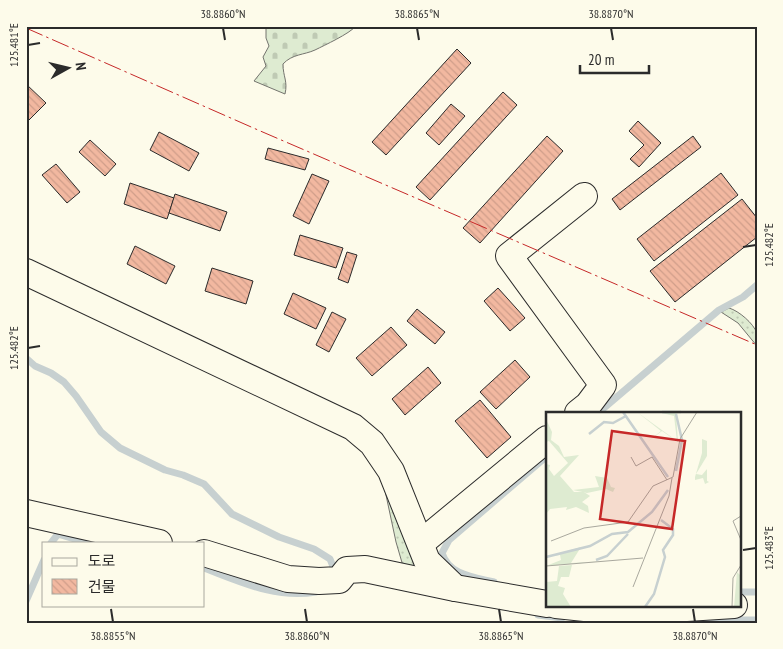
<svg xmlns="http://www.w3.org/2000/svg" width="783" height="649" viewBox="0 0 783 649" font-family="'PT Sans Narrow','Noto Sans KR',sans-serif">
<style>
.grass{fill:url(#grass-dots);stroke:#74746e}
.cemetery{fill:url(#cemetery-stones);stroke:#74746e}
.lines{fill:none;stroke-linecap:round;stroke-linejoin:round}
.stream{stroke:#c7d0d0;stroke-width:7}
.building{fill:url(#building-back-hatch);stroke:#2b2b2b}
.minor-casing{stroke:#2b2b2b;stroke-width:28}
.minor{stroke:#fdfbea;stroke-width:26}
.power{stroke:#c62828;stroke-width:1;stroke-dasharray:18 4 2.5 4;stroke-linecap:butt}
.ticks{fill:none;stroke:#2b2b2b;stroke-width:2}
.inset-river{fill:none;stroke:#c7d0d0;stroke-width:2.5}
.inset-road{fill:none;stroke:#a9a89e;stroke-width:1}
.view{fill:#c62828;fill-opacity:0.15;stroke:#c62828;stroke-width:2.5}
.inset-edge{fill:none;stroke:#2b2b2b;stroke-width:2.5}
.neatline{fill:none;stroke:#2b2b2b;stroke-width:2}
.ticks-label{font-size:12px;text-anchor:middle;fill:#2b2b2b}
</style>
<defs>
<pattern id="grass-dots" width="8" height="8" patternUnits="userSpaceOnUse" patternTransform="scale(1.25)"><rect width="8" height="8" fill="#deebd1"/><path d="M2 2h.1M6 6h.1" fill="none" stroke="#bfcab4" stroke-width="1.8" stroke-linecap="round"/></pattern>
<pattern id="cemetery-stones" width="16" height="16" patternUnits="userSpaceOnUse" patternTransform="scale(1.25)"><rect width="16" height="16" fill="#deebd1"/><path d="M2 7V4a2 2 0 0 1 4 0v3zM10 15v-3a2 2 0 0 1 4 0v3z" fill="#bfcab4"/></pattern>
<pattern id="building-back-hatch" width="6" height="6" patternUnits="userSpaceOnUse" patternTransform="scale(1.25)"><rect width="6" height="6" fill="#f2b8a0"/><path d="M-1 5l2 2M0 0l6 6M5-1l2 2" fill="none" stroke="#d09e8a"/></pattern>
</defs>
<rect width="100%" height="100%" fill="#fdfbea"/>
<g class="grass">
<path d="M729,308C739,311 753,323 757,333C758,337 757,343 757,346L738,323L721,312Z"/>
<polygon points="383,481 426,567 403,566 396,542"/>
</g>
<path class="cemetery" d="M266,26H356C349,34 325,45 315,50C304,55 292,54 283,64C283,77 288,81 285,94L254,81L266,66L263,57L269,46L266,38Z"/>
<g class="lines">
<g class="stream">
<polyline points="26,358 35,366 51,373 64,382 76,396 101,432 120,448 165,470 183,475 204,484 232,514 279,537 314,549 330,559 336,574"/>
<polyline points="598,413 719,310 743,297 757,285"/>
<polyline points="51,543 58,534 87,543"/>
<path d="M204,568C241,582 276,599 316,592"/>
<path d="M494,582C473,577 449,575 442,553L449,540L547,456"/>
<polyline points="739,592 757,592"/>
<polyline points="26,601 44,560"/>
<polyline points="538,615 562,618"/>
<polyline points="679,623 718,620 757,620"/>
</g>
</g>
<g class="building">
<polygon points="457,49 471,63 386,155 372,142"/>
<polygon points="26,84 46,103 26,123"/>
<polygon points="503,92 517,105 430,200 416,187"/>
<polygon points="451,104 465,116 439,145 426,133"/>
<polygon points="638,121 661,143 639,167 630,159 644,145 629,131"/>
<polygon points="159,132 199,153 189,171 150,150"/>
<polygon points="547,136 563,151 480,243 463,228"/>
<polygon points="693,136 701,147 620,210 612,199"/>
<polygon points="90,140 116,164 105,176 79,152"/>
<polygon points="268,148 309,159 305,170 265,159"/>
<polygon points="56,164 80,192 67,203 42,175"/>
<polygon points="721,173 738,195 654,261 637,239"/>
<polygon points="312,174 329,181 309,224 293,216"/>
<polygon points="130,183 174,198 167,219 124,204"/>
<polygon points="175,194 227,212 220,231 169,213"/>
<polygon points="742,199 757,218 757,237 675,302 650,271"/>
<polygon points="300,235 343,248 336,268 294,255"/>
<polygon points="135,246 175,266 166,284 127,264"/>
<polygon points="347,252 357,255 348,283 338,279"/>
<polygon points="212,268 253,281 246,304 205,291"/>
<polygon points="498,288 525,318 510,331 484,301"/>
<polygon points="293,293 326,308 316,329 284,314"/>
<polygon points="417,309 445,332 435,344 407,321"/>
<polygon points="332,312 346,319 329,352 316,345"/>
<polygon points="391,327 407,345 372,376 356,358"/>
<polygon points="515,360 530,377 496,409 480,392"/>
<polygon points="428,367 441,383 405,415 392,399"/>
<polygon points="480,400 511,437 487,458 455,421"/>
</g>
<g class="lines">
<g class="minor-casing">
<g id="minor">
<polyline points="26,272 353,427 372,443 391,471 427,561 455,588 547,604"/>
<polyline points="578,413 588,405 603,385 509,256 584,196"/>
<polyline points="26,513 159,543"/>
<polyline points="421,543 547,439"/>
<polyline points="204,553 288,579 319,581 339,580 347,570 365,569 455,588"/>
<polyline points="556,605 623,612 734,605"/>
</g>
</g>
<use href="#minor" class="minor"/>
<polyline class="power" points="26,28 258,130 757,345"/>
</g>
<path class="ticks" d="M223,28L225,40M417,28L419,40M611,28L613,40M28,45L40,43M743,247L756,245M28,348L40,346M743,550L756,548M111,609L113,622M305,609L307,622M499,609L501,622M693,609L695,622"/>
<g transform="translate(546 412)">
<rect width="195" height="195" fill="#fdfbea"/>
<path d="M91,0L131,29L128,4L112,0H134L130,2L132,30L116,19L100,31L115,19ZM156,27L161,29V44L150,62L156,63L161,57V69L163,70L159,72L157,66L149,68V65L156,41ZM35,135L25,151L60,149L0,154L15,148L14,143L0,145Z" fill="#deebd1"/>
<path d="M0,7L6,20L5,28L13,34L18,45L33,43L14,64L28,80H38L44,84L36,90L42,94L43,101L30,95L20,98L21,95L4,97L0,102V52L4,53L3,57L8,64L22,51L3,29L0,30ZM26,153L23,165H15L12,174L19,176L17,182L25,195H0V170L11,169L13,154ZM191,160L195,164V195H188Z" fill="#deebd1"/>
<path d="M49,64L61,66L65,75L69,76L67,80L60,77L41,81L27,78L53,75Z" fill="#deebd1"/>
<path class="inset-river" d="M77,0L122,65M116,0H135M43,22L58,10L67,11L80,4M130,59L136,28L130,2M0,145L44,134L66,122L82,120L106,100L122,78M50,148L61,144L82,122M99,195L108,182L119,145L117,138L127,123V117L115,108"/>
<path class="inset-road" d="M85,45L90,54L106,45L121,68M195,104L187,109L195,128M5,129L38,116L82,110L107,74L127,65L134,27L151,0M0,154L97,146M87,175L123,84L126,66M186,195L187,166L195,153"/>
<path class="view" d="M66,19L139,29L126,117L54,107Z"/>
<rect width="195" height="195" class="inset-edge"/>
</g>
<rect width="783" height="649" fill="none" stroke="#fdfbea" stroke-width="55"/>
<rect x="42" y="542" width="162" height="65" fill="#fdfbea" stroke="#a9a89e"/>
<rect x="52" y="558" width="25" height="8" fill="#fdfbea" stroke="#a9a89e"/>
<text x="88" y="566" font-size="15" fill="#2b2b2b">도로</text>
<rect x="52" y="579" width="25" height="15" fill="url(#building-back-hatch)" stroke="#a9a89e"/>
<text x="88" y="592" font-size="15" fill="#2b2b2b">건물</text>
<g transform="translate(68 68) rotate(82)" stroke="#fdfbea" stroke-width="4" paint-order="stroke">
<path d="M0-4L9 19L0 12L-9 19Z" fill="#2b2b2b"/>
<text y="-8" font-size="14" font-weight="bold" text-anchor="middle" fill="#2b2b2b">N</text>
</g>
<path d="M580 65v8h69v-8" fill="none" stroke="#2b2b2b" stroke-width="2.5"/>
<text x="588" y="65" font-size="15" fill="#2b2b2b" stroke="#fdfbea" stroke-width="4" paint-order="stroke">20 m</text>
<rect x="28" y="28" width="728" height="594" class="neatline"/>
<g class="ticks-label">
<text x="223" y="18">38.8860°N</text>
<text x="417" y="18">38.8865°N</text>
<text x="611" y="18">38.8870°N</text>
<text transform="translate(14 45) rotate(-90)" y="4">125.481°E</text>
<text transform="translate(769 245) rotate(-90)" y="4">125.482°E</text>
<text transform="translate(14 348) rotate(-90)" y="4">125.482°E</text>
<text transform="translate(769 548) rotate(-90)" y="4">125.483°E</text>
<text x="113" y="640">38.8855°N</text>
<text x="307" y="640">38.8860°N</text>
<text x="501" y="640">38.8865°N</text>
<text x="695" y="640">38.8870°N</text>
</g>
</svg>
